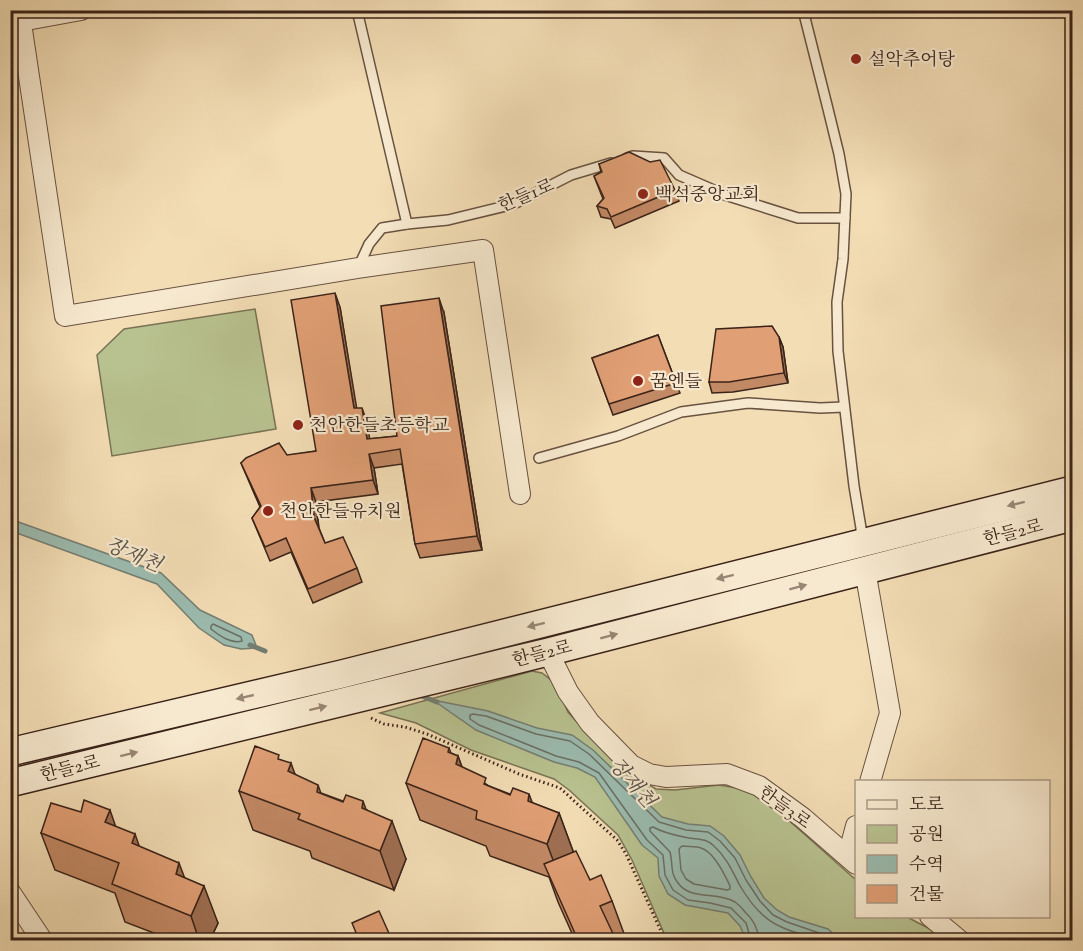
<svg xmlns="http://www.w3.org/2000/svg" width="1083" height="951" viewBox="0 0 1083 951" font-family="'Sorts Mill Goudy','Noto Serif KR',serif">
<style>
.green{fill:#b8c290;stroke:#797254;stroke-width:1.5}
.water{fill:#9bbbaf;stroke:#747e73;stroke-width:1.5}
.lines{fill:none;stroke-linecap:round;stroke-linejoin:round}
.shore{stroke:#6a6f64;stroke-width:1.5}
.stream{stroke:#747e73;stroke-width:5}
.lane-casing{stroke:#685240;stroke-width:12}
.street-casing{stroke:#685240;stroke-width:22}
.secondary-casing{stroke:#3a2319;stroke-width:30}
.path{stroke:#3a2319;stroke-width:3;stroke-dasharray:1.5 3;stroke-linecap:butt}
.lane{stroke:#f7e9cf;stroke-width:9}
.street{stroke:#f7e9cf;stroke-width:20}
.secondary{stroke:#f7e9cf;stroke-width:27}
.wall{fill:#c28965;stroke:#3a2319;stroke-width:1.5}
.shaded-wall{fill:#9e6f52;stroke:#3a2319;stroke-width:1.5}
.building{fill:#e19f75;stroke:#3a2319;stroke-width:1.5}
.oneway{fill:#988674}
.poi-dot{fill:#8f2418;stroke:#f7e9cf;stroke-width:2}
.labels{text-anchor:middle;stroke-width:4.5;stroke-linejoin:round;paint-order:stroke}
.poi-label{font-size:18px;fill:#3a2319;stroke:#f7e9cf;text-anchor:start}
.street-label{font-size:18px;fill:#3a2319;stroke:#f7e9cf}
.water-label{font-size:20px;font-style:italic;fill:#575146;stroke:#f7e9cf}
</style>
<rect width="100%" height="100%" fill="#f3ddb5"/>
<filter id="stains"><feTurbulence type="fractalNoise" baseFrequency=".00333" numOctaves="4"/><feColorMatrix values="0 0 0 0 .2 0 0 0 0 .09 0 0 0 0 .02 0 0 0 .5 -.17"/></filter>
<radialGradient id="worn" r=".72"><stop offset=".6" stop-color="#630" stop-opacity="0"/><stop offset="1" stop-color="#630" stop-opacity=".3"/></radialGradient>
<g class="green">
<polygon points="255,309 276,429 112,456 97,355 124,329"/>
<polygon points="532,671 542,673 555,683 568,712 594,741 626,771 656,789 675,790 719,785 743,789 767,801 856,880 856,916 907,917 934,931 938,940 667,940 632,860 618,835 569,790 554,779 471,750 416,723 380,713"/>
</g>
<g class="water">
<polygon points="10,519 161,573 200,610 252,635 257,648 241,649 224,645 199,628 157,584 11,531"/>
<polygon points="433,700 488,711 537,728 572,735 593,750 662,817 688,824 710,826 724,836 740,855 751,877 764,898 777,910 789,917 828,929 840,940 746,940 740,926 728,913 685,905 668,894 659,876 658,858 642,845 595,777 577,768 554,762 476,730"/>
</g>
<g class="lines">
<g class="shore">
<path d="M213,624L241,637L242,641C231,644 220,636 211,629V626Z"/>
<path d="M682,846C688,847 696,846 701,848C714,852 725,875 730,886V889L727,890L694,884L686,879L681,870L679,849Z"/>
<polyline points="751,940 746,923 731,908 710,903 688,900 673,890 665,875 663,855 647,840 599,773 579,762 556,756 479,725 470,719 470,715 473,714 486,716 536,734 570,741 589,754 659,822 686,830 708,832 720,841 735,858 746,880 760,901 773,915 787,922 825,935 832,940"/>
<path d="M759,940C758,929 753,919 745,912C742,908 738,904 735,902C717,891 691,901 678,883C670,874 673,863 670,852L650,831V828L653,827C662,832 674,835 684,837C696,840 705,837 714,846C726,857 732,870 739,884C762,924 778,927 819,940"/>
</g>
<g class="stream">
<polyline points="250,645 265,651"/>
<polyline points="419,695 437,702"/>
</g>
<g class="lane-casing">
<g id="lane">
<polyline points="357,10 407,224 448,220 514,204 571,175 611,163"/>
<polyline points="803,10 827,105 839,154 846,194 843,259 837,302 838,351 854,486 861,528 861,541"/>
<polyline points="627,158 633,156 664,158 679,175 725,195 798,218 845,218"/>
<polyline points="358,268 369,244 382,228 407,224"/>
<polyline points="539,458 618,436 681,412 748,403 820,408 844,407"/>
</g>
</g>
<g class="street-casing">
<g id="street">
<polyline points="19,10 65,316 358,268 483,250 520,494"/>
<polyline points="10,23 81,10"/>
<polyline points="865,570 890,713 870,782"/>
<polyline points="548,652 568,692 590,723 631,765 649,774 666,777 727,774 759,786 803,818 856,864"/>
<polyline points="848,856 856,826"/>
<polyline points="10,892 42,940"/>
<polyline points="930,916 959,940"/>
</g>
</g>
<g class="secondary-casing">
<g id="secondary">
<polyline points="10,752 342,674 1072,490"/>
<polyline points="10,783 548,652 1072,517"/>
</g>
</g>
<polyline class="path" points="371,718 384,724 405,727 427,734 519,774 560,788 617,840 626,854 665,940"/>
<use href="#lane" class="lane"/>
<use href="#street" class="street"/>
<use href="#secondary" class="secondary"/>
</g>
<g class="wall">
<polygon points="599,164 675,190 679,201 615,228 611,219 601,217 597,206 603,199 594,176 601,172"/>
<polygon points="340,307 356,408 367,422 369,439 397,436 444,313 482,550 420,558 415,544 402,464 374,468 378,494 316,502 319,528 325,543 357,568 362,582 313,603 291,552 270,561 252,518 260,507 241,463 316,451"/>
<polygon points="658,335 680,393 613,415 592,358"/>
<polygon points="779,337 783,347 788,383 733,392 712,393 709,382"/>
<polygon points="449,748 451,753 458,756 462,767 489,786 559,813 573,851 572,852 590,880 612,901 626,939 624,940 575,940 558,902 549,877 490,856 486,846 420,820 406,783"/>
<polygon points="281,760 295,774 321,793 367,810 406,859 394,890 312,858 310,851 253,830 239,791"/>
<polygon points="115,826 139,847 185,878 218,923 210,940 172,940 125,922 115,893 55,870 41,833"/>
</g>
<g class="shaded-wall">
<polygon points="335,293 340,307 359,422 354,408"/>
<polygon points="439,298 444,313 482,550 477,536"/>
<polygon points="779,337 783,347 788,383 784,373"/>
<polygon points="362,408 367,422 372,453 367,439"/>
<polygon points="369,454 374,468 378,494 373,480"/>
<polygon points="311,488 316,502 319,531 314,517"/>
<polygon points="458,756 471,793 456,764"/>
<polygon points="291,763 305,802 288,771"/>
<polygon points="318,785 332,824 317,792"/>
<polygon points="529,794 543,831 528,801"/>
<polygon points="363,801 377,840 362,808"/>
<polygon points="110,810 123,848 105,822"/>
<polygon points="559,813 573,851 561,881 547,844"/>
<polygon points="392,821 406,859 394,890 380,851"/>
<polygon points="135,834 148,871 132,843"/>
<polygon points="179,863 193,900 176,874"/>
<polygon points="204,886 218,923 210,940 199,940 191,916"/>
</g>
<g class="building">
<polygon points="629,152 650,162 660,160 675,190 611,217 607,209 597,206 604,198 594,176 602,172 599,164"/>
<polygon points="335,293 354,408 362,408 367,439 397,436 381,306 439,298 477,536 415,544 400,449 369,454 373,480 311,488 314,517 325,543 343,537 357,568 308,589 286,538 265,547 252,518 261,506 241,463 246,458 279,443 287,455 316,451 291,300"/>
<polygon points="772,326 779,337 784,373 729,382 709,382 716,329"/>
<polygon points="658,335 676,383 609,404 592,358"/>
<polygon points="423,738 449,748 448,752 458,756 456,764 486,778 484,784 510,795 513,788 529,794 528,801 559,813 547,844 476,819 477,811 406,783"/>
<polygon points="255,746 279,755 278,759 291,763 288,771 318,785 317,792 343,802 346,795 363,801 362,808 392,821 380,851 298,819 300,814 239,791"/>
<polygon points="84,800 110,810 105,822 135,834 132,843 179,863 176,874 204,886 191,916 112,884 119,863 41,833 51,803 81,812"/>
<polygon points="576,851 590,880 601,875 612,901 600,906 616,940 578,940 544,864"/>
<polygon points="379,911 392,940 359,940 352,923"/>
</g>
<defs><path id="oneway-solid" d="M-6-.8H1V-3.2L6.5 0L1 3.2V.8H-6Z" transform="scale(1.5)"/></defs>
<g class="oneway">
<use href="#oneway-solid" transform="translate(1016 504) rotate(166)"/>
<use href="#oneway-solid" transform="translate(725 577) rotate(166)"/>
<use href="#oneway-solid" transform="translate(798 587) rotate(-15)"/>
<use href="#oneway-solid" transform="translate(536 625) rotate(166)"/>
<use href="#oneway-solid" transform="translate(609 636) rotate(-15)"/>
<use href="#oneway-solid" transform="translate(245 697) rotate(167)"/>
<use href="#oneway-solid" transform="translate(318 708) rotate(-14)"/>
<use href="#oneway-solid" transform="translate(129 754) rotate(-14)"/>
</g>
<g class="poi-dot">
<circle cx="856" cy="59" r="6"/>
<circle cx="643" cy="194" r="6"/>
<circle cx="638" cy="381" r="6"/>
<circle cx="298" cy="425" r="6"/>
<circle cx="268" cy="511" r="6"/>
</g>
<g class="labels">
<g class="poi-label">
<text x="868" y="65">설악추어탕</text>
<text x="655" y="200">백석중앙교회</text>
<text x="650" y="387">꿈엔들</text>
<text x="310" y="431">천안한들초등학교</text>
<text x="280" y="517">천안한들유치원</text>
</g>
<g class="street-label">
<text transform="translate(526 195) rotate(-23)" y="6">한들1로</text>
<text transform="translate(1013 532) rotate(-14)" y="6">한들2로</text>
<text transform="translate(542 653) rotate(-14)" y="6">한들2로</text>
<text transform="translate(70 768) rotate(-14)" y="6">한들2로</text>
<text transform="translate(785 807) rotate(36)" y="6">한들3로</text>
</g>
<g class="water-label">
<text transform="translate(134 554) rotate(23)" y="7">장재천</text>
<text transform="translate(633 782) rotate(49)" y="7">장재천</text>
</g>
</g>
<rect width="1083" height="951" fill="none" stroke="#f3ddb5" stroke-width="36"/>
<rect x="12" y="12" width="1059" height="927" fill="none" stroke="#3a2319" stroke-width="3"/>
<rect x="18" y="18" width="1047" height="915" fill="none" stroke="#3a2319" stroke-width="1.5"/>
<rect x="855" y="780" width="195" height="138" fill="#f7e9cf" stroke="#ab9a86" stroke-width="1.5"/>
<rect x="867" y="800" width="30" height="9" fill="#f7e9cf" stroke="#ab9a86" stroke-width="1.5"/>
<text x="909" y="810" font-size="18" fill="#3a2319">도로</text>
<rect x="867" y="825" width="30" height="18" fill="#b8c290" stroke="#ab9a86" stroke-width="1.5"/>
<text x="909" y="840" font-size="18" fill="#3a2319">공원</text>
<rect x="867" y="855" width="30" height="18" fill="#9bbbaf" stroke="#ab9a86" stroke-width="1.5"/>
<text x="909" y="870" font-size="18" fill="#3a2319">수역</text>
<rect x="867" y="885" width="30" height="18" fill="#e19f75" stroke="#ab9a86" stroke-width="1.5"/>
<text x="909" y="900" font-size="18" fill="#3a2319">건물</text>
<rect width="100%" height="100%" filter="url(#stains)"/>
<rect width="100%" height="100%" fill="url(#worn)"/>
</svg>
